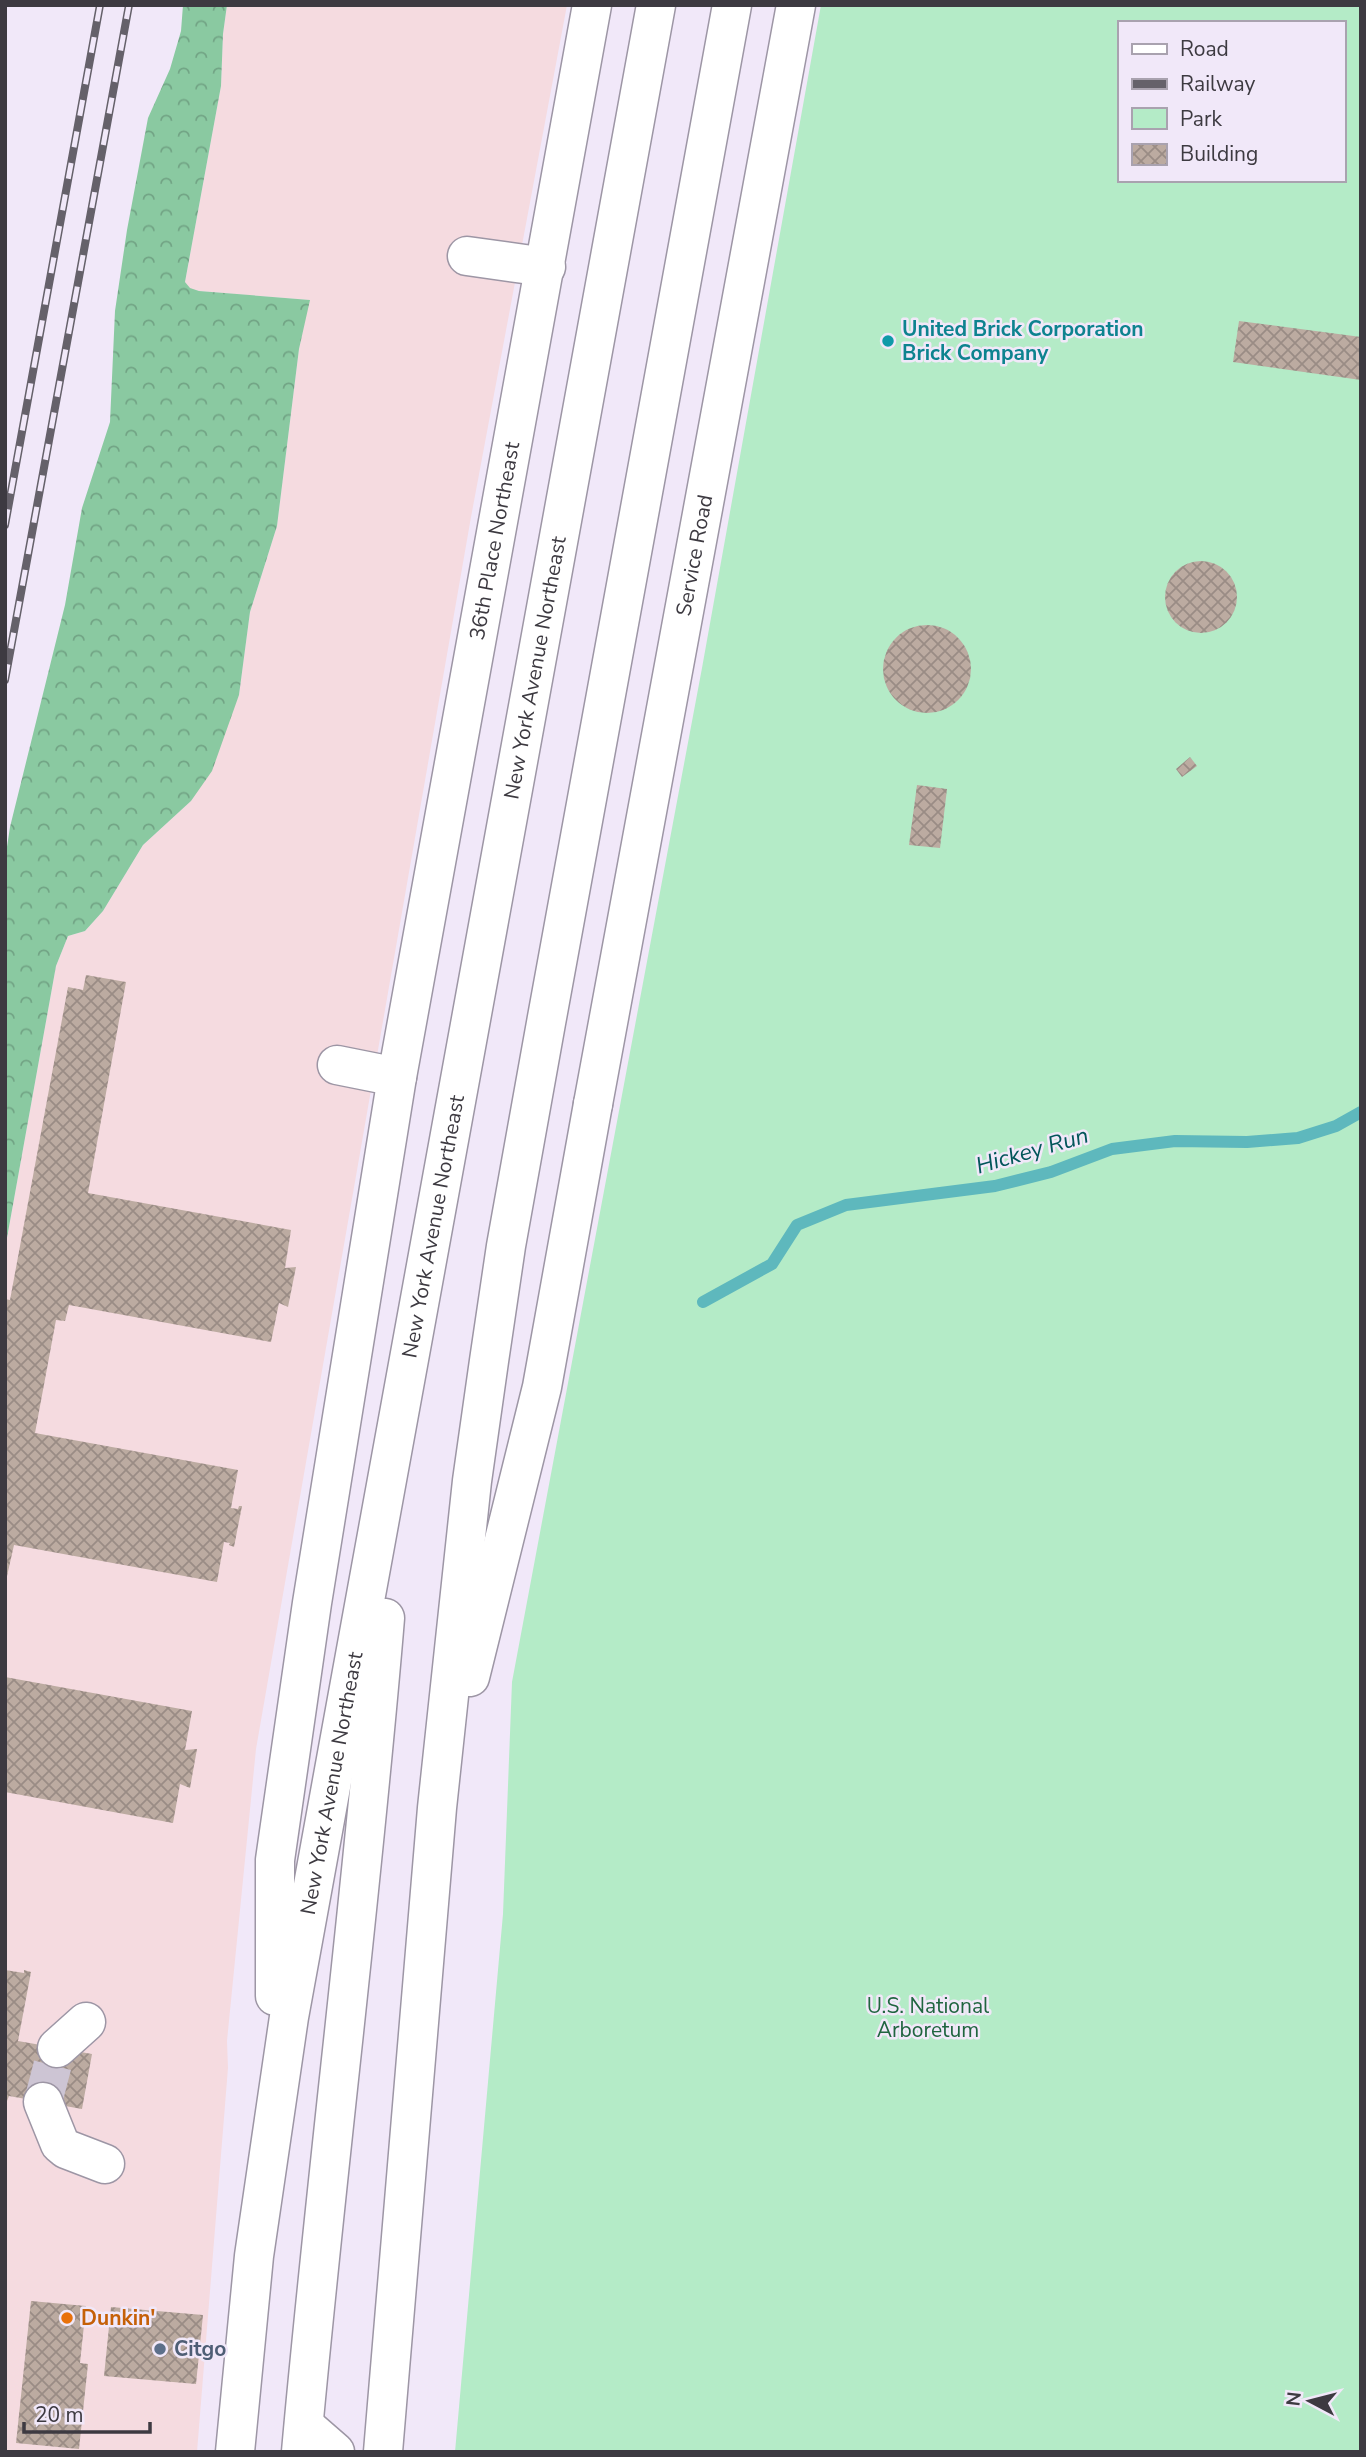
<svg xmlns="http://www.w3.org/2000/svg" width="1366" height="2457" viewBox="0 0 1366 2457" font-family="'Nunito Sans',sans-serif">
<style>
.commercial{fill:#f5dbe0}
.forest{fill:url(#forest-crowns)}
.park{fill:#b4ebc7;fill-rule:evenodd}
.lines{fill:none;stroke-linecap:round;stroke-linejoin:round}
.stream{stroke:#5eb8bd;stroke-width:12}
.building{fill:url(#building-cross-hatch)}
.minor-tunnel{stroke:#cdc5d4;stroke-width:38;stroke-dasharray:38 19;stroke-linecap:butt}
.minor-casing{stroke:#9d96a5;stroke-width:41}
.highway-casing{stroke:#9d96a5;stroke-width:41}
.minor{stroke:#fff;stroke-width:38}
.highway{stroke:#fff;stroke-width:38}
.rail-casing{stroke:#65616a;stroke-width:8}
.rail{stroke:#f1e8f9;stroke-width:5;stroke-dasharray:16;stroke-linecap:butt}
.culture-dot{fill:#0f9aa8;stroke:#f1e8f9;stroke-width:2.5}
.food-dot{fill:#e8710a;stroke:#f1e8f9;stroke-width:2.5}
.service-dot{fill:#5c6f8a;stroke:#f1e8f9;stroke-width:2.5}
.labels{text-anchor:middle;stroke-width:5;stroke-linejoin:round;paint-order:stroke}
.culture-label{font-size:21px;font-weight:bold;fill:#0d838f;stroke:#f1e8f9;text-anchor:start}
.street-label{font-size:21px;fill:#3d3a41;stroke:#f1e8f9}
.park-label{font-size:21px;fill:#1f653f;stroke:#f1e8f9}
.food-label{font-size:21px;font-weight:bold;fill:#c56008;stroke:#f1e8f9;text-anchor:start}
.service-label{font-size:21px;font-weight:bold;fill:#4e5e75;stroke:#f1e8f9;text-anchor:start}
.water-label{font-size:23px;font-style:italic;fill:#02565a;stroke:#f1e8f9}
</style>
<defs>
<pattern id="forest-crowns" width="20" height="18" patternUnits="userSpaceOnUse" patternTransform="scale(1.75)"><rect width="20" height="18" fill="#8ac9a1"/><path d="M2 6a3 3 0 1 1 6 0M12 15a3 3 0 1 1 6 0" fill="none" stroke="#72a485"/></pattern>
<pattern id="building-cross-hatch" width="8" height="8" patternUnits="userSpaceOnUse" patternTransform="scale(1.75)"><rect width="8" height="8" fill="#bcaba1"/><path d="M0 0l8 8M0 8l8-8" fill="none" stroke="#9a8c85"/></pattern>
</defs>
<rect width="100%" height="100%" fill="#f1e8f9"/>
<polygon class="commercial" points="227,5 567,5 471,517 256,1749 227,2041 228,2068 197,2452 5,2452 5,1249 56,966 68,936 85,931 103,911 143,845 191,801 239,695 250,612 277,526 299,349 309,300 199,291 190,289 185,282 221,86 223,34"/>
<polygon class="forest" points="183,5 227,5 223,34 221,86 185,282 190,288 199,291 310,300 299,349 277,526 250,612 239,695 212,771 191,801 143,845 103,911 85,931 68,936 56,966 5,1249 5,860 10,827 65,605 82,508 110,422 115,311 127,230 148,118 170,69 181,31"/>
<path class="park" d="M821,5H1361V2452H455L503,1914L512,1682L702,668ZM1119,23H1343V180H1119Z"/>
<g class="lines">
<polyline class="stream" points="703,1302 772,1264 797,1225 846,1205 995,1186 1051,1172 1112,1149 1175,1141 1247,1142 1298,1138 1336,1126 1361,1112"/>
</g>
<g class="building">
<polygon points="1239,321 1361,337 1361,380 1233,362"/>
<circle cx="1201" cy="597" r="36"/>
<circle cx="927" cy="669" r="44"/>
<polygon points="1190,757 1197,766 1182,777 1176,769"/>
<polygon points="917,785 947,789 940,848 909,845"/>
<polygon points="86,975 126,982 88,1193 291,1230 285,1268 296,1267 288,1307 279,1303 271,1342 69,1305 65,1321 56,1320 35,1433 238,1470 231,1508 238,1509 239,1506 242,1506 234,1547 229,1545 230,1543 224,1542 217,1582 14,1545 5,1585 5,1299 10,1300 68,987 83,990"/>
<polygon points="5,1677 192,1711 185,1750 197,1749 190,1788 180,1784 173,1823 5,1792"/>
<polygon points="5,1970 24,1973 24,1970 31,1972 18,2041 92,2054 82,2109 9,2096 5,2106"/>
<polygon points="31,2301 86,2306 80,2363 88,2364 79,2449 16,2443"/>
<polygon points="111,2307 203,2315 196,2384 104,2376"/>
</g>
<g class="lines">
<polyline class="minor-tunnel" points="43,2102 57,2048"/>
<g class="minor-casing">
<g id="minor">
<polyline points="467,256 546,267"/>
<path id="s1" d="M337,1065L397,1077L592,5"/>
<path id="s2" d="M593,1104L796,5"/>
<polyline points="57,2048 86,2022"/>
<polyline points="43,2102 60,2144 66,2149 105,2164"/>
</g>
</g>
<g class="highway-casing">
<g id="highway">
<polyline points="470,1677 542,1387 593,1104"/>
<polyline points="275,1996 275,1860 312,1603 397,1077"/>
<polyline points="304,2425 335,2452"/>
<path id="s3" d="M235,2452L254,2256L289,2017L656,5"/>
<path d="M301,2452C326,2173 362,1896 385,1618"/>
<polyline points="383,2452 437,1808 472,1481 489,1361 506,1246 546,1023 732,5"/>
</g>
</g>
<use href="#minor" class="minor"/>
<use href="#highway" class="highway"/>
<g class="rail-casing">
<g id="rail">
<polyline points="5,525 100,5"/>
<polyline points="5,680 129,5"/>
</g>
</g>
<use href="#rail" class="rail"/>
</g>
<circle class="culture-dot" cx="888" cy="341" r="7"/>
<circle class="food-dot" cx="67" cy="2318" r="7"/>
<circle class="service-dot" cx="160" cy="2349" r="7"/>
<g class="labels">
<g class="culture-label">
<text x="902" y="336">United Brick Corporation<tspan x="902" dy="24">Brick Company</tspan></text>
</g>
<g class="street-label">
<text dy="7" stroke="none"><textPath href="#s1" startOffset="606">36th Place Northeast</textPath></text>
<text dy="7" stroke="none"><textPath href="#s2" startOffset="558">Service Road</textPath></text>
<text dy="7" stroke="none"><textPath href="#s3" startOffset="1810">New York Avenue Northeast</textPath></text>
<text dy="7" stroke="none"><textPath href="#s3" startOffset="1242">New York Avenue Northeast</textPath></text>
<text dy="7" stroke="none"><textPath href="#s3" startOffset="676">New York Avenue Northeast</textPath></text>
</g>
<g class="park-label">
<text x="928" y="2013">U.S. National<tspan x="928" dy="24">Arboretum</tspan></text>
</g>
<g class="food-label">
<text x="81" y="2325">Dunkin'</text>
</g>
<g class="service-label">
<text x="174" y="2356">Citgo</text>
</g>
<g class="water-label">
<text transform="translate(1032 1150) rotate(-16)" y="8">Hickey Run</text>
</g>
</g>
<rect width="1366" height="2457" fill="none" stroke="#3d3a41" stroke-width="14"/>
<rect x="1118" y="21" width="228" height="161" fill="#f1e8f9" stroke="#a9a2af" stroke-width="2"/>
<rect x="1132" y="44" width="35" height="10" fill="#ffffff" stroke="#a9a2af" stroke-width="2"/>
<text x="1180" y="56" font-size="21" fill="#3d3a41">Road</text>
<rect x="1132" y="79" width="35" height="10" fill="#65616a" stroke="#a9a2af" stroke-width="2"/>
<text x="1180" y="91" font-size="21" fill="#3d3a41">Railway</text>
<rect x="1132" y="108" width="35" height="21" fill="#b4ebc7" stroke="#a9a2af" stroke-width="2"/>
<text x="1180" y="126" font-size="21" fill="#3d3a41">Park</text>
<rect x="1132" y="144" width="35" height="21" fill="url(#building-cross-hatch)" stroke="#a9a2af" stroke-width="2"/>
<text x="1180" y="161" font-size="21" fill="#3d3a41">Building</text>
<g transform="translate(1310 2401) rotate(277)" stroke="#f1e8f9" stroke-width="5" paint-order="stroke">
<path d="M0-5L12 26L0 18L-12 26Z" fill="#3d3a41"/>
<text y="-10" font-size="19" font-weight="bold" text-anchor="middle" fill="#3d3a41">N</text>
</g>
<path d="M24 2422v10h126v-10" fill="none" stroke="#3d3a41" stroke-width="3.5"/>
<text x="35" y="2422" font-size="21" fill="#3d3a41" stroke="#f1e8f9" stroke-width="5" paint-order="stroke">20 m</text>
</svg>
